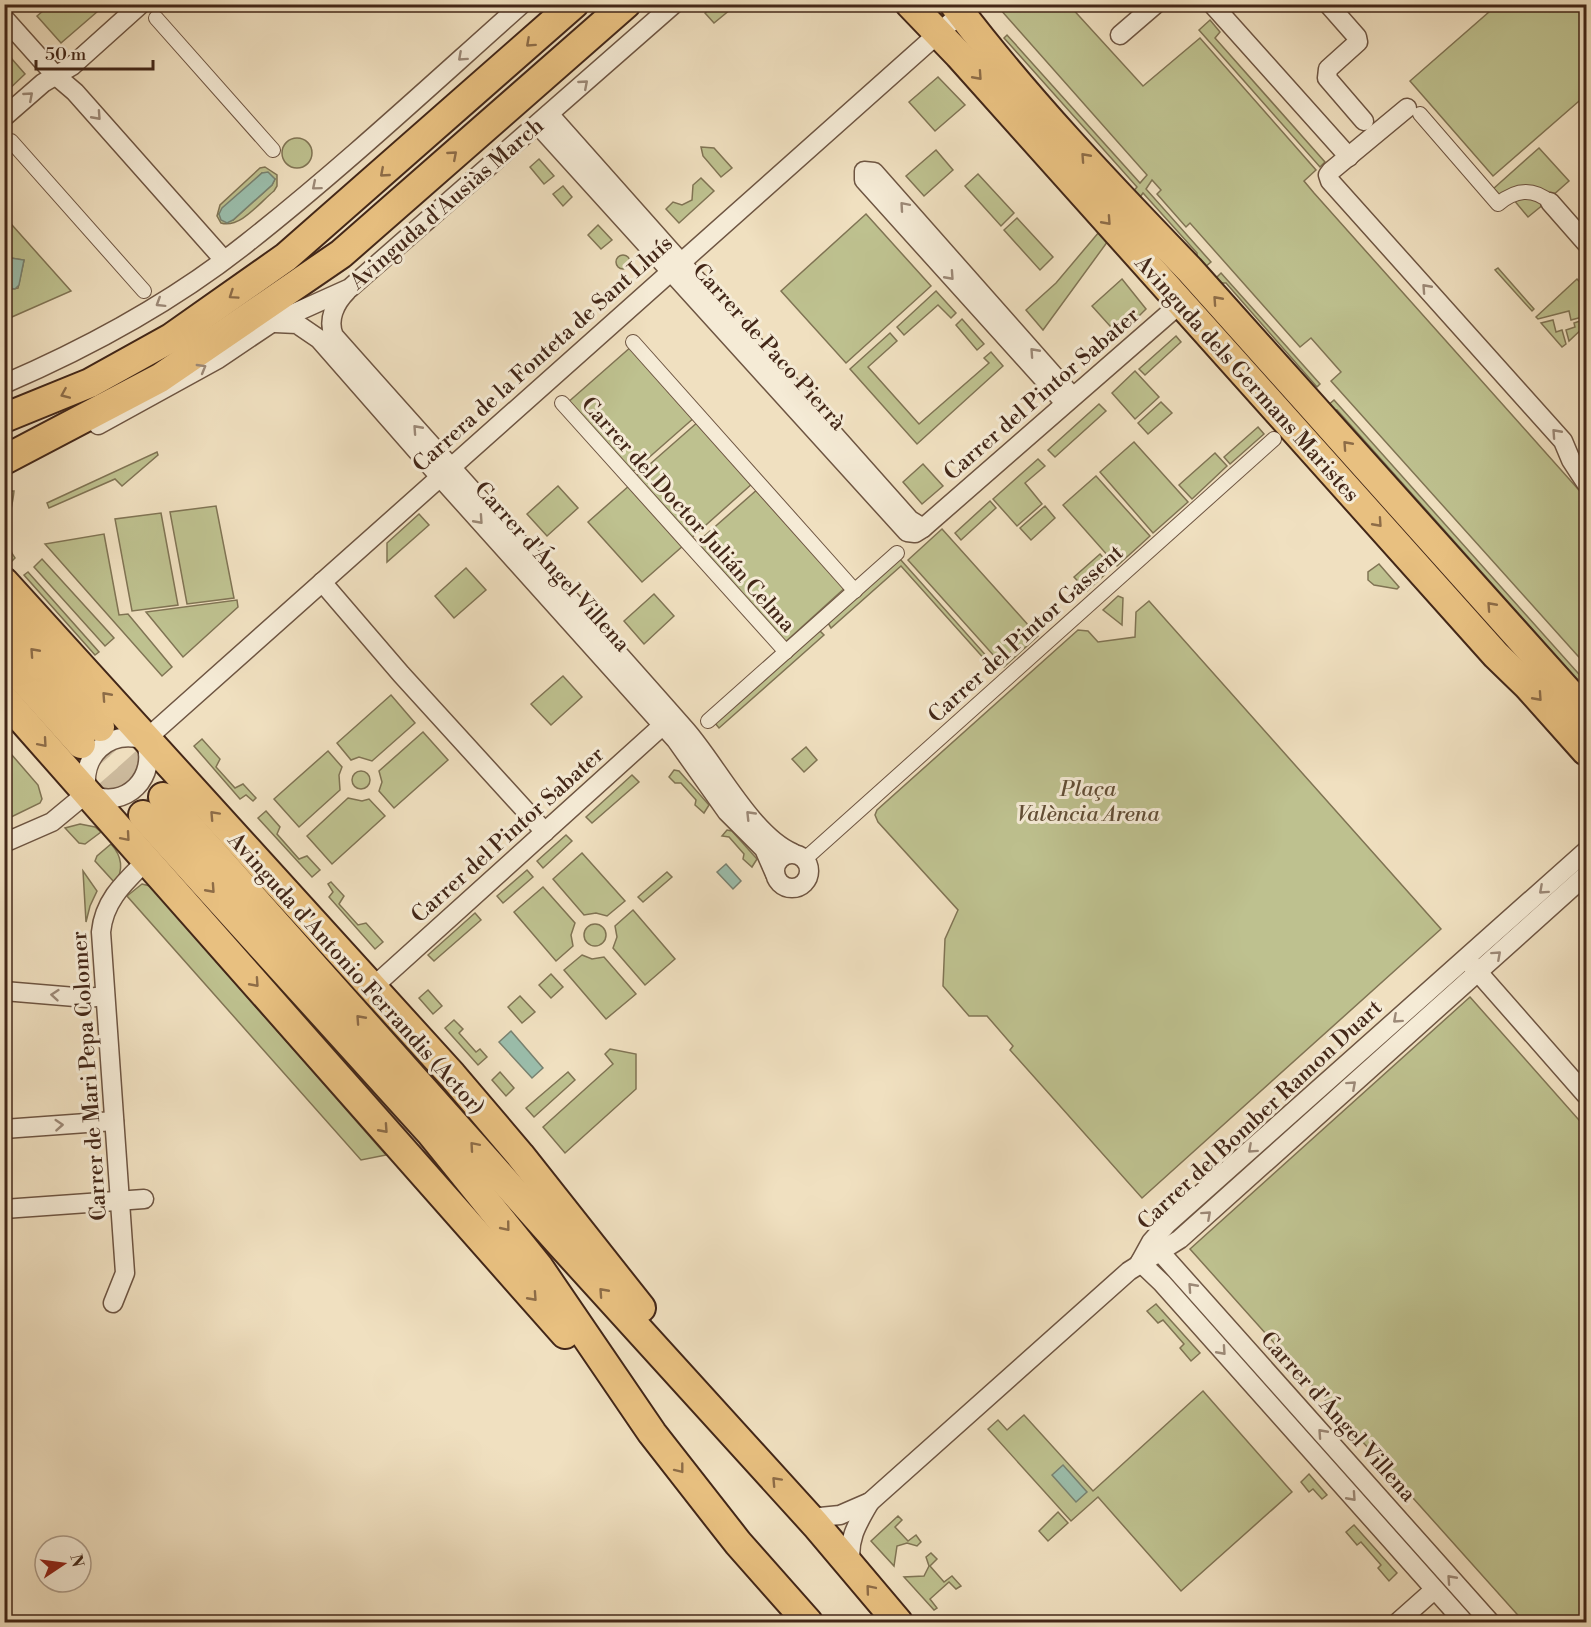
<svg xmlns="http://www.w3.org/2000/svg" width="1591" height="1627" viewBox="0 0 1591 1627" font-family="'Libre Bodoni',serif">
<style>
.green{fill:#bec18f;stroke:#807454;stroke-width:1.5;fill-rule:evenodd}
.water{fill:#9bbeac;stroke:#788271;stroke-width:1.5}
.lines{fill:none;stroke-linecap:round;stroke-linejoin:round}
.primary-tunnel{stroke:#cdbb9e;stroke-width:28;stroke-dasharray:28 14;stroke-linecap:butt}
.pedestrian-casing{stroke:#6e5542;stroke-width:16}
.minor-casing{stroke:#6e5542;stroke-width:21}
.primary-casing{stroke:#432718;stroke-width:32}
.pedestrian{stroke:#f5ebd6;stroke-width:14}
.minor{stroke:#f5ebd6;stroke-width:18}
.primary{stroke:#e8c080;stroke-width:28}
.oneway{stroke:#8d6c47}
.oneway2{stroke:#9c8977}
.labels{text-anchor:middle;stroke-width:6;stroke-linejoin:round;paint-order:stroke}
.street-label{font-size:22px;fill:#432718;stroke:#f5ebd6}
.park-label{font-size:22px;font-style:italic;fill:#624e36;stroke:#f5ebd6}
</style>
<rect width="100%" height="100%" fill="#f0e0c0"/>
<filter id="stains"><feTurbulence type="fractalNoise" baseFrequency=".00333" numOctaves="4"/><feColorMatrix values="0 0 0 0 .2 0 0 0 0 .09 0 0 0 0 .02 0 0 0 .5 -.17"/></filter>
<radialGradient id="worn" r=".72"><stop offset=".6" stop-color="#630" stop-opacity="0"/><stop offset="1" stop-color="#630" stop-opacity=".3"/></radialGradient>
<g class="green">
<polygon points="1002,4 1069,5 1143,86 1200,38 1316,170 1304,181 1314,193 1586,498 1586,665 1331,381 1341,372 1311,338 1300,347 1190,223 1186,227 1157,194 1161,190 1152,180 1146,189 1211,262 1204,268 1197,261 1197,253 1143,193 1043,330 1026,310 1056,283 1137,187 1004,38 1007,35 1140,183 1147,175 999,8"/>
<polygon points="50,5 50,4 105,5 61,43 37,16"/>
<polygon points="714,5 714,4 736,5 714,23 705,13"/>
<polygon points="1497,5 1586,5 1586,95 1493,176 1410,81"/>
<polygon points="1210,20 1220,32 1215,38 1325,162 1320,167 1199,30"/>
<polygon points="5,51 25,74 5,93 4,93"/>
<polygon points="938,77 965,105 935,131 909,102"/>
<circle cx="297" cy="153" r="15"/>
<polygon points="701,147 714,148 732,168 721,177 703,156"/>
<path d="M1539,148L1569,181L1552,196C1533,182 1518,183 1499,196L1493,189Z"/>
<polygon points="936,150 953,170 924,196 906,176"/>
<polygon points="539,159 554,176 544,184 530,167"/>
<path d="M265,167L277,175V186L274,191C260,202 240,229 221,223L217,216L220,205L260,168ZM262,173L275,179L272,185L233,220L219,214Z"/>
<polygon points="978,174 1014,213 1001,226 965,186"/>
<polygon points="701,178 714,191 679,223 666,209 673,202 682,205 692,200 693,185"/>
<polygon points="563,186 572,197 563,206 553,194"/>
<polygon points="1526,196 1544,204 1528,217 1513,199"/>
<polygon points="866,214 931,286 846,363 781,291"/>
<polygon points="4,216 71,291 5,320 5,280 12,289 18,288 24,260 5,257"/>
<polygon points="1017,218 1053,257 1040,270 1004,230"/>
<polygon points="598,225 612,240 601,249 588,235"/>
<circle cx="623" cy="262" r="7"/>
<polygon points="1498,268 1534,309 1532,311 1495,270"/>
<polygon points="1221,273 1320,384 1317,387 1226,283 1217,283 1214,280"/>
<polygon points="1122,279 1146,309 1119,336 1092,306"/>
<polygon points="1577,279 1586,289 1581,294 1586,297 1586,316 1571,320 1569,311 1538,319 1536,317"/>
<polygon points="936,291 956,313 951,318 938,305 904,335 897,327"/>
<polygon points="962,319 984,344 977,350 956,325"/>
<polygon points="1586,319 1586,325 1569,341 1566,330 1575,327 1574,323"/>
<polygon points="1553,320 1556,332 1562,330 1566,344 1562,347 1541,323"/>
<polygon points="890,333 897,341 868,367 919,424 989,363 984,358 991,352 1003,366 917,444 850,369"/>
<polygon points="1176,336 1181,342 1145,375 1139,369"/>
<polygon points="632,346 695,417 629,475 566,404"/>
<polygon points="1135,371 1159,397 1135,419 1112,393"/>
<polygon points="1334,400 1586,682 1586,689 1337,410 1330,409 1327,406"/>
<polygon points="1161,402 1172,413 1148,434 1138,423"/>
<polygon points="1099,404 1106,411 1055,457 1048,450"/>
<polygon points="699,421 753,483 688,541 633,479"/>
<polygon points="1258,427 1264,434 1230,464 1224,457"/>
<polygon points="1134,442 1188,502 1153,533 1100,472"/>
<polygon points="157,452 158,455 122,486 115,479 49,508 47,503"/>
<polygon points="1215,453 1227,466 1192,499 1179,485"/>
<polygon points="1038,459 1045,466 1025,483 1042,504 1017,526 993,499"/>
<polygon points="923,464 943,486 922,504 903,482"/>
<polygon points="1096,476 1150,536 1117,566 1063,505"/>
<polygon points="630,485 684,545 642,582 588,522"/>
<polygon points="558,486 578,508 547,536 527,514"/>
<polygon points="759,488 847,586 782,645 693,546"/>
<path d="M9,491H14C12,514 0,538 15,558L11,562C0,544 6,512 9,491Z"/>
<polygon points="990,501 996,508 961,540 955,533"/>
<polygon points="216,506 234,598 187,604 170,512"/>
<polygon points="1045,506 1055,518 1031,540 1020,528"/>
<polygon points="161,513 178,605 132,611 115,519"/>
<polygon points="419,514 429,525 387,562 387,543"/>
<polygon points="942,529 1038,636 1004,667 908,560"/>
<polygon points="104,534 119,615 128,614 172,667 162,676 45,544"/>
<polygon points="1100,554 1112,568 1087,591 1074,577"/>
<polygon points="42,559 114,638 105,646 34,567"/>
<polygon points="900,559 998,669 996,672 901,566 831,628 828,623"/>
<polygon points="1379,564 1399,587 1397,589 1374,585 1368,580 1368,572"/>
<polygon points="466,568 486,590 454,618 435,596"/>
<polygon points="28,572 99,652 95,655 24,575"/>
<polygon points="654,594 674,616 644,644 624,621"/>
<polygon points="1118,596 1123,598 1122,625 1103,610"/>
<polygon points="237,600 238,607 183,657 146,612"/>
<polygon points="1149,601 1441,929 1142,1198 1010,1050 1013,1046 987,1016 969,1016 943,986 945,939 958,910 878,822 875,815 877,810 1078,630 1088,631 1098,642 1135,637 1136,612"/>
<polygon points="819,630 824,635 719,728 715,723"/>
<polygon points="563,676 582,697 551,725 531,704"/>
<polygon points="391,695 415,723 372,761 359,757 351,760 337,743"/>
<polygon points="423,732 448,760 394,808 379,791 382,782 379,771"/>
<polygon points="202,739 220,759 216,767 235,788 243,784 256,798 253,801 246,795 240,799 194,746"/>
<polygon points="5,747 38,785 42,799 40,803 5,820"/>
<polygon points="806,747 817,760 804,772 792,759"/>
<polygon points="328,751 342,767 339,775 340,790 299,827 274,799"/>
<polygon points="674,770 679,771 709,805 704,813 695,805 696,800 681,783 675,783 669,777"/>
<circle cx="361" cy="780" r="9"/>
<polygon points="632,775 639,782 592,823 586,817"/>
<polygon points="348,798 362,801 369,799 385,816 332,864 307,836"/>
<polygon points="266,811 280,827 277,834 299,859 307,856 320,870 312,877 258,818"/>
<polygon points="80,824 95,827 101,832 85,844 79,843 65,828"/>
<polygon points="727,830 732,831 757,859 752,867 743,859 744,854 729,837 722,836"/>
<polygon points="566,835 572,841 543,868 537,861"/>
<path d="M111,844C122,856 124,870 115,883L95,861L97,856Z"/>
<polygon points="582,853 625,901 607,916 596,913 584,915 553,879"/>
<polygon points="527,870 533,877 503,903 497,896"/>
<polygon points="83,871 97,891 90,906 86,922"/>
<polygon points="667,872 672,877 643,902 638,897"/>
<polygon points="331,882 344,896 339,904 358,925 366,923 383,942 375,949 329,897 333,892 328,884"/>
<polygon points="142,884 150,886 386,1155 361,1160 127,896"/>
<polygon points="543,887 575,923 571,935 573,946 556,961 514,912"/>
<polygon points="633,910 675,959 645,985 613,948 617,937 615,926"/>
<polygon points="475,913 481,920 434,961 428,955"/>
<circle cx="595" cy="935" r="11"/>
<polygon points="582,955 592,959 604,957 636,994 606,1019 564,970"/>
<polygon points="551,974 563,987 551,998 539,985"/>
<polygon points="428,990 442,1006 433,1014 419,998"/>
<polygon points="520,996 535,1012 522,1023 508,1007"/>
<polygon points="1470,997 1586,1128 1586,1622 1524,1622 1190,1249"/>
<polygon points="454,1020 463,1029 459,1033 476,1052 480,1049 487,1057 478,1065 445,1028"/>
<polygon points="610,1049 636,1054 636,1089 565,1153 543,1127 613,1064 605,1054"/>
<polygon points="500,1072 514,1088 506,1096 492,1080"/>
<polygon points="568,1072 575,1080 534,1117 526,1108"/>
<polygon points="1156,1304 1200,1353 1191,1361 1180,1348 1184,1344 1163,1320 1158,1323 1147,1311"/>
<polygon points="1203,1391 1292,1492 1181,1591 1098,1497 1071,1521 988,1429 998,1420 1007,1430 1024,1415 1093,1491"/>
<polygon points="1309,1474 1327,1495 1322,1499 1313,1489 1309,1492 1301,1482"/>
<polygon points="1058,1512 1068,1523 1048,1541 1039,1531"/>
<polygon points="898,1516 902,1520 895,1527 908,1541 916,1535 921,1542 917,1546 907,1543 897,1546 894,1566 871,1541"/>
<polygon points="1354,1525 1397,1573 1389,1581 1378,1568 1381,1565 1361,1542 1357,1545 1346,1532"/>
<polygon points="931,1553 937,1559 930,1566 944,1582 952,1576 961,1586 956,1589 949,1582 930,1599 937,1608 934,1610 904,1577 924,1576 929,1566 926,1557"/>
</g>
<g class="water">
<polygon points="268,172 275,179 272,185 233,220 227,223 221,220 219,214 222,208 262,173"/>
<polygon points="4,257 24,260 19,285 15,289 9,288 5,280"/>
<polygon points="726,864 741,881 733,889 717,872"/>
<polygon points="511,1031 543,1068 532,1078 499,1042"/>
<polygon points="1063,1465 1087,1492 1076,1502 1052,1475"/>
</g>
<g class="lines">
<g class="primary-tunnel">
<polyline points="100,727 163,797"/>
<polyline points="81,744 143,815"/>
</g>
<g class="pedestrian-casing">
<g id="pedestrian">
<polyline points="156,18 273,150"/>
<path d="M1420,114L1498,204C1515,190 1532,187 1550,202"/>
<polyline points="11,141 144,291"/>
<polyline points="633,342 855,591"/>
<polyline points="562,403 786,652"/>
<polyline points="708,721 897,553"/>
<polyline points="805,859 1274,439"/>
</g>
</g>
<g class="minor-casing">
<g id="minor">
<polyline points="1212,4 1349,157"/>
<polyline points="1328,4 1357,37 1358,42 1328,69 1327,78 1364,121"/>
<polyline points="4,18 55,75 75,92 224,260"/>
<polyline points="1120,35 1156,4"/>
<polyline points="1407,108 1331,171 1328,175 1330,181 1563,441 1571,460 1586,483"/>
<polyline points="549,114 910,520 923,528"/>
<polyline points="4,117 43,83 72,66 141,4"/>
<polyline points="538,125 907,532 915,533 923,528 1181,303"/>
<polyline points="1550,202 1586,243"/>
<path d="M347,291C335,303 327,320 334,336C450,467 568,596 684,728C715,762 751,835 793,853"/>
<polyline points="275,323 297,324 319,339 440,477 676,740 727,812 764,849 775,874"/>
<path d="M4,384C90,347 174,301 247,243C342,168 431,85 522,4"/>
<polyline points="1065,403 864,180 864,171 874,172 1072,396"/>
<polyline points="98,425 218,359 270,324 350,288 674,4"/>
<polyline points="322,582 401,674 545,832"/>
<polyline points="145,740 968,7"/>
<path d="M87,793C80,756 108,729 145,740"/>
<path d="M89,794C126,811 159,776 145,740"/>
<polyline points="4,843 52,822 87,793"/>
<circle cx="792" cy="871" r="17"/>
<polyline points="1470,963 1586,1095"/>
<polyline points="373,987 672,717"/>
<polyline points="4,991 87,998 105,996"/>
<polyline points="4,1129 114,1121"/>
<polyline points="4,1209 144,1199"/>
<polyline points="1154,1245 1490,1622"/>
<polyline points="1140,1262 1151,1242 1167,1224 1586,851"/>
<polyline points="1140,1262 1162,1283 1464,1622"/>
<path d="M113,1303L125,1273L101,932C104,900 125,882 146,861"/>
<polyline points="810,1518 840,1515 870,1502 1129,1271 1180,1239 1586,875"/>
<path d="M851,1566C847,1540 857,1524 870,1502"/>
<polyline points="1398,1622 1434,1590"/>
</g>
</g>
<g class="primary-casing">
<g id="primary">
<polyline points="910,4 959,55 1496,655 1528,686 1586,751"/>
<path d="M954,4C1025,98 1108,185 1189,269L1586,712"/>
<polyline points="4,418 90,383 171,338 286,257 574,4"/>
<polyline points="4,460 160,378 341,254 626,4"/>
<polyline points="4,582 452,1075 520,1155 641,1308"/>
<polyline points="4,619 100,727"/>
<polyline points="4,658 81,744"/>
<polyline points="4,699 565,1334"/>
<polyline points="163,797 557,1240 816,1525 898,1622"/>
<polyline points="143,815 430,1132 538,1266 652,1433 738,1543 808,1622"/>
</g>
</g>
<use href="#pedestrian" class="pedestrian"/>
<use href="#minor" class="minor"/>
<use href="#primary" class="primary"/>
</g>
<defs><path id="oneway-chevron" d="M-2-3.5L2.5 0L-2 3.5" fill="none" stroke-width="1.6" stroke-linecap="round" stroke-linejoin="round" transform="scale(1.5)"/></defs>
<g class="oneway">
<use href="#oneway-chevron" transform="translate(530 43) rotate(138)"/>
<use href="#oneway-chevron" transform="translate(978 76) rotate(48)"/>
<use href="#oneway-chevron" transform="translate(453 155) rotate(-41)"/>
<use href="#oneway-chevron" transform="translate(1085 157) rotate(-132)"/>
<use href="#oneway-chevron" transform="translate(384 173) rotate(139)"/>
<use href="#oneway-chevron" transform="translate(1107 221) rotate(48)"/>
<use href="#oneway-chevron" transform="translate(233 295) rotate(146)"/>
<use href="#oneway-chevron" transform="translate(1217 300) rotate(-132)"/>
<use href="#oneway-chevron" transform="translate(65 394) rotate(157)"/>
<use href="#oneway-chevron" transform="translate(1347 445) rotate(-132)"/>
<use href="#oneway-chevron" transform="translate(1378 523) rotate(48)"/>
<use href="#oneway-chevron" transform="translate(1491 606) rotate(-132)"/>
<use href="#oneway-chevron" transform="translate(34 652) rotate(-132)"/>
<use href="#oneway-chevron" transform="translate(106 696) rotate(-132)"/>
<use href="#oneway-chevron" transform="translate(1538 697) rotate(48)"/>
<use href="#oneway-chevron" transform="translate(43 743) rotate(49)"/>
<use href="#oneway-chevron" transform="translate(214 815) rotate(-133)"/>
<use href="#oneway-chevron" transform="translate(126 837) rotate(49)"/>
<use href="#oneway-chevron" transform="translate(211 889) rotate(48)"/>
<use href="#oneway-chevron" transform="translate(255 983) rotate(48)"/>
<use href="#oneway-chevron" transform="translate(360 1019) rotate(-132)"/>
<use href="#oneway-chevron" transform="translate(384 1129) rotate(48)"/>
<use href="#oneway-chevron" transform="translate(474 1146) rotate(-131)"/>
<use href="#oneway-chevron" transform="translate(506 1227) rotate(51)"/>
<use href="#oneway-chevron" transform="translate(603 1292) rotate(-132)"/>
<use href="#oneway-chevron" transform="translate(533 1297) rotate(48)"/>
<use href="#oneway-chevron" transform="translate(680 1469) rotate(52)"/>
<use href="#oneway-chevron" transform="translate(776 1481) rotate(-133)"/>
<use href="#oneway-chevron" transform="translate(870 1589) rotate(-130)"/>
</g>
<g class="oneway2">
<use href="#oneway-chevron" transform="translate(462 57) rotate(138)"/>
<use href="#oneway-chevron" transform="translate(584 84) rotate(-41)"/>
<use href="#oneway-chevron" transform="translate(29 96) rotate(-41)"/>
<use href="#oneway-chevron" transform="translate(97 116) rotate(48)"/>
<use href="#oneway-chevron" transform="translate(316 186) rotate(140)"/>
<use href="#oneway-chevron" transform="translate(904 206) rotate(-131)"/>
<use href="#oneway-chevron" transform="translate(950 276) rotate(48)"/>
<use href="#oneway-chevron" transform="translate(1426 288) rotate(-132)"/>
<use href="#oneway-chevron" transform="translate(160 303) rotate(148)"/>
<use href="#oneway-chevron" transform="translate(1034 352) rotate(-132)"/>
<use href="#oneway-chevron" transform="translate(202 368) rotate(-30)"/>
<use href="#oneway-chevron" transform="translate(417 429) rotate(-132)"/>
<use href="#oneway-chevron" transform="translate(1556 433) rotate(-132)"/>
<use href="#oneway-chevron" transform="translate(479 520) rotate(48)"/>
<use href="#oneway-chevron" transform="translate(750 815) rotate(-134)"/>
<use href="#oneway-chevron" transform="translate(1543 890) rotate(138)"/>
<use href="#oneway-chevron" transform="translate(1497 955) rotate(-42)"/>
<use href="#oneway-chevron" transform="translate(55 995) rotate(-175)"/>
<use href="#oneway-chevron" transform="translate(1397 1019) rotate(138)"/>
<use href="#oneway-chevron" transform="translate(1352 1085) rotate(-42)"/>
<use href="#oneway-chevron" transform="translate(59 1125) rotate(-4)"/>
<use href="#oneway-chevron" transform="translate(1252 1149) rotate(138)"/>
<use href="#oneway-chevron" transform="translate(1207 1215) rotate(-42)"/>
<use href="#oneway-chevron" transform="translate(1192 1287) rotate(-132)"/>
<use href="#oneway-chevron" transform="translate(1222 1351) rotate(48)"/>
<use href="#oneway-chevron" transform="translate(1322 1433) rotate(-132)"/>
<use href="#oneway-chevron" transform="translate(1352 1497) rotate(48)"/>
<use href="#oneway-chevron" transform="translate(1451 1579) rotate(-132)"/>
</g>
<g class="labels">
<g class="street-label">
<text transform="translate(446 203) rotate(-41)" y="8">Avinguda d'Ausiàs March</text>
<text transform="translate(770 346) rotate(48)" y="8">Carrer de Paco Pierrà</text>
<text transform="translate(542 353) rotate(-42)" y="8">Carrera de la Fonteta de Sant Lluís</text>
<text transform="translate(1248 378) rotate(48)" y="8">Avinguda dels Germans Maristes</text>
<text transform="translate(1041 393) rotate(-41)" y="8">Carrer del Pintor Sabater</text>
<text transform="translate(689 514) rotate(48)" y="8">Carrer del Doctor Julián Celma</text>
<text transform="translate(553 566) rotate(48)" y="8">Carrer d'Ángel Villena</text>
<text transform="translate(1025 633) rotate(-42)" y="8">Carrer del Pintor Gassent</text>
<text transform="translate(507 834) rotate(-42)" y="8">Carrer del Pintor Sabater</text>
<text transform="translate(357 973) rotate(48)" y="8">Avinguda d'Antonio Ferrandis (Actor)</text>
<text transform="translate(88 1076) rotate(-94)" y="8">Carrer de Mari Pepa Colomer</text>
<text transform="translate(1259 1114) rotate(-43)" y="8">Carrer del Bomber Ramon Duart</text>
<text transform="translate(1339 1416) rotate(48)" y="8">Carrer d'Ángel Villena</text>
</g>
<g class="park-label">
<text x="1088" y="796">Plaça<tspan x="1088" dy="25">València Arena</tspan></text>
</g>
</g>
<rect width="1591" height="1627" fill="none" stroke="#f0e0c0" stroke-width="24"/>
<rect x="6" y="6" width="1579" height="1615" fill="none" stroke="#432718" stroke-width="3"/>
<rect x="12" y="12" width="1567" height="1603" fill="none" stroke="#432718" stroke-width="1.5"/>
<g transform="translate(63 1564) rotate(77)"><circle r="28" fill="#f5ebd6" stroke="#ae9d8a" stroke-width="1.5"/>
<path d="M0-4.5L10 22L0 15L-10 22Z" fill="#8f2418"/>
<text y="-9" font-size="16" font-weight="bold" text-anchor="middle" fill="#432718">N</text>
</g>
<path d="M36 60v9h117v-9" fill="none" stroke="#432718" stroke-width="3"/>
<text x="45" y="60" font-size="18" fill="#432718" stroke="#f5ebd6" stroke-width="4.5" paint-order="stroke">50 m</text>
<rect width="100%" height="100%" filter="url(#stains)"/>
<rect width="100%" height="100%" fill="url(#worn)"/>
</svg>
